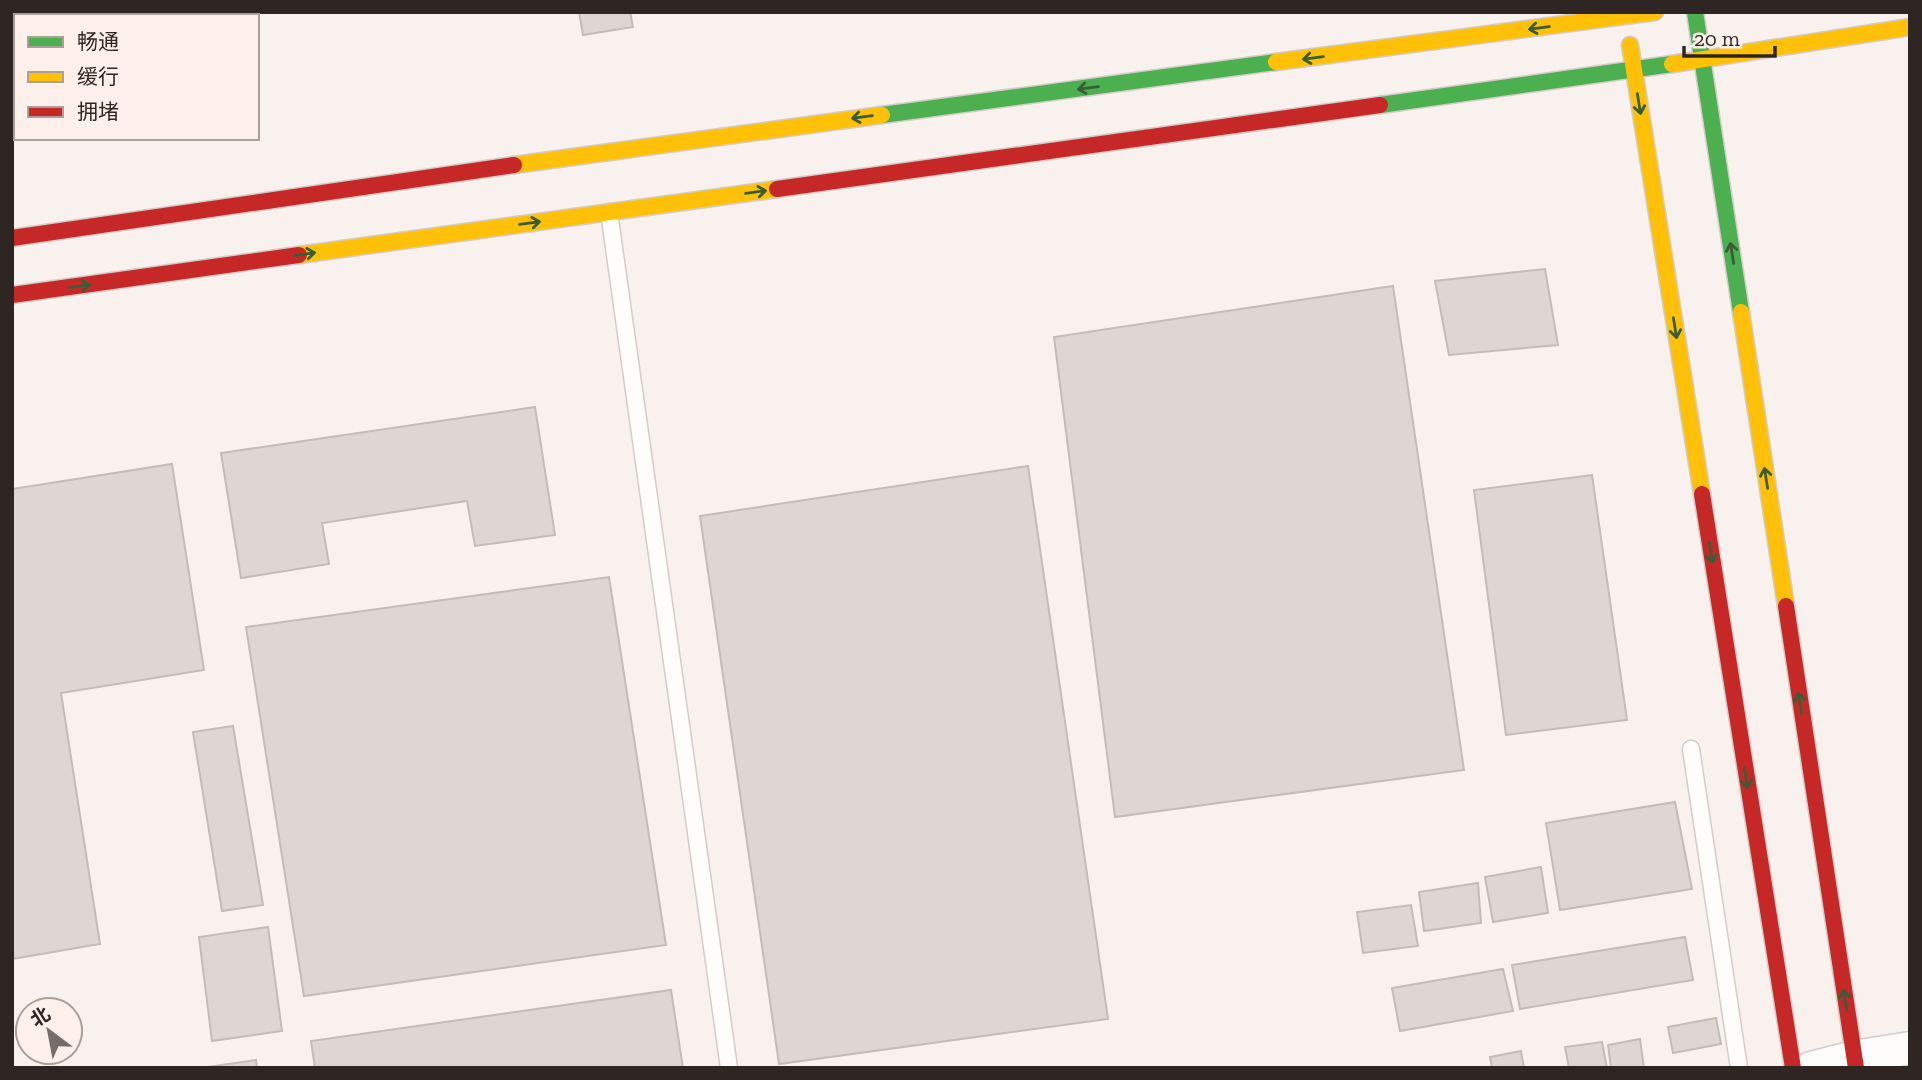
<svg xmlns="http://www.w3.org/2000/svg" width="1922" height="1080" viewBox="0 0 1922 1080" font-family="'Zilla Slab','Noto Sans SC',serif">
<style>
.building{fill:#ded6d3;stroke:#c4bcb9;stroke-width:2}
.lines{fill:none;stroke-linecap:round;stroke-linejoin:round}
.lane-casing{stroke:#d4ccc9;stroke-width:19}
.street-casing{stroke:#d4ccc9;stroke-width:35}
.fast-casing{stroke:#d4ccc9;stroke-width:19}
.slow-casing{stroke:#d4ccc9;stroke-width:19}
.jam-casing{stroke:#d4ccc9;stroke-width:19}
.lane{stroke:#fefdfc;stroke-width:16}
.street{stroke:#fefdfc;stroke-width:32}
.fast{stroke:#4caf50;stroke-width:16}
.slow{stroke:#ffc107;stroke-width:16}
.jam{stroke:#c62828;stroke-width:16}
.oneway{stroke:#3b5d35}
</style>
<rect width="100%" height="100%" fill="#f9f1ee"/>
<g class="building">
<polygon points="579,12 630,12 633,27 583,35"/>
<polygon points="1545,269 1558,345 1449,355 1435,281"/>
<polygon points="1393,286 1464,770 1115,817 1054,337"/>
<polygon points="535,407 555,535 475,546 467,501 322,523 329,564 241,578 221,453"/>
<polygon points="172,464 204,670 61,693 100,944 12,959 12,489"/>
<polygon points="1028,466 1108,1019 779,1064 700,516"/>
<polygon points="1592,475 1627,720 1506,735 1474,490"/>
<polygon points="609,577 666,945 304,996 246,627"/>
<polygon points="233,726 263,905 222,911 193,732"/>
<polygon points="1675,802 1692,889 1560,910 1546,823"/>
<polygon points="1541,867 1548,913 1493,922 1485,877"/>
<polygon points="1478,883 1481,923 1424,931 1419,892"/>
<polygon points="1411,905 1418,946 1363,953 1357,912"/>
<polygon points="268,927 282,1031 212,1041 199,937"/>
<polygon points="1685,937 1693,980 1520,1009 1512,965"/>
<polygon points="1503,969 1513,1011 1400,1031 1392,988"/>
<polygon points="671,990 683,1068 315,1068 311,1041"/>
<polygon points="1716,1018 1721,1044 1673,1053 1668,1027"/>
<polygon points="1640,1039 1644,1068 1611,1068 1608,1045"/>
<polygon points="1602,1042 1607,1068 1569,1068 1565,1047"/>
<polygon points="1521,1051 1524,1068 1492,1068 1490,1057"/>
<polygon points="256,1060 257,1068 201,1068"/>
</g>
<g class="lines">
<g class="lane-casing">
<g id="lane">
<polyline points="609,212 729,1068"/>
<polyline points="1691,749 1739,1068"/>
</g>
</g>
<g class="street-casing">
<polyline id="street" points="1811,1068 1854,1057 1910,1048"/>
</g>
<g class="fast-casing">
<g id="fast">
<polyline points="1695,12 1741,312"/>
<polyline points="1380,105 1672,64"/>
<polyline points="882,115 1276,62"/>
</g>
</g>
<g class="slow-casing">
<g id="slow">
<polyline points="1630,45 1702,494"/>
<polyline points="1276,62 1655,12"/>
<polyline points="1672,64 1910,27"/>
<polyline points="514,165 882,115"/>
<polyline points="299,255 777,189"/>
<polyline points="1741,312 1786,606"/>
</g>
</g>
<g class="jam-casing">
<g id="jam">
<polyline points="777,189 1380,105"/>
<polyline points="12,238 514,165"/>
<polyline points="12,295 299,255"/>
<polyline points="1702,494 1793,1068"/>
<polyline points="1786,606 1856,1068"/>
</g>
</g>
<use href="#lane" class="lane"/>
<use href="#street" class="street"/>
<use href="#fast" class="fast"/>
<use href="#slow" class="slow"/>
<use href="#jam" class="jam"/>
</g>
<defs><path id="oneway-shaft" d="M-6 0H5M1.5-3L5.5 0L1.5 3" fill="none" stroke-width="1.6" stroke-linecap="round" stroke-linejoin="round" transform="scale(1.75)"/></defs>
<g class="oneway">
<use href="#oneway-shaft" transform="translate(1539 28) rotate(173)"/>
<use href="#oneway-shaft" transform="translate(1313 58) rotate(173)"/>
<use href="#oneway-shaft" transform="translate(1088 88) rotate(173)"/>
<use href="#oneway-shaft" transform="translate(1639 104) rotate(81)"/>
<use href="#oneway-shaft" transform="translate(862 117) rotate(173)"/>
<use href="#oneway-shaft" transform="translate(756 192) rotate(-8)"/>
<use href="#oneway-shaft" transform="translate(530 223) rotate(-8)"/>
<use href="#oneway-shaft" transform="translate(1732 253) rotate(-99)"/>
<use href="#oneway-shaft" transform="translate(305 254) rotate(-8)"/>
<use href="#oneway-shaft" transform="translate(80 286) rotate(-8)"/>
<use href="#oneway-shaft" transform="translate(1675 328) rotate(81)"/>
<use href="#oneway-shaft" transform="translate(1766 478) rotate(-99)"/>
<use href="#oneway-shaft" transform="translate(1711 553) rotate(81)"/>
<use href="#oneway-shaft" transform="translate(1800 703) rotate(-99)"/>
<use href="#oneway-shaft" transform="translate(1746 778) rotate(81)"/>
<use href="#oneway-shaft" transform="translate(1845 1000) rotate(-99)"/>
</g>
<rect width="1922" height="1080" fill="none" stroke="#2f2623" stroke-width="28"/>
<rect x="14" y="14" width="245" height="126" fill="#fdefea" stroke="#ab9f9a" stroke-width="2"/>
<rect x="28" y="37" width="35" height="10" fill="#4caf50" stroke="#ab9f9a" stroke-width="2"/>
<text x="77" y="49" font-size="21" fill="#2f2623">畅通</text>
<rect x="28" y="72" width="35" height="10" fill="#ffc107" stroke="#ab9f9a" stroke-width="2"/>
<text x="77" y="84" font-size="21" fill="#2f2623">缓行</text>
<rect x="28" y="107" width="35" height="10" fill="#c62828" stroke="#ab9f9a" stroke-width="2"/>
<text x="77" y="119" font-size="21" fill="#2f2623">拥堵</text>
<g transform="translate(49 1031) rotate(328)"><circle r="33" fill="#fdefea" stroke="#ab9f9a" stroke-width="2"/>
<path d="M0-5L12 26L0 18L-12 26Z" fill="#766d6a"/>
<text y="-10" font-size="19" font-weight="bold" text-anchor="middle" fill="#2f2623">北</text>
</g>
<path d="M1684 46v10h91v-10" fill="none" stroke="#2f2623" stroke-width="3.5"/>
<text x="1694" y="46" font-size="21" fill="#2f2623" stroke="#fdefea" stroke-width="5" paint-order="stroke">20 m</text>
</svg>
